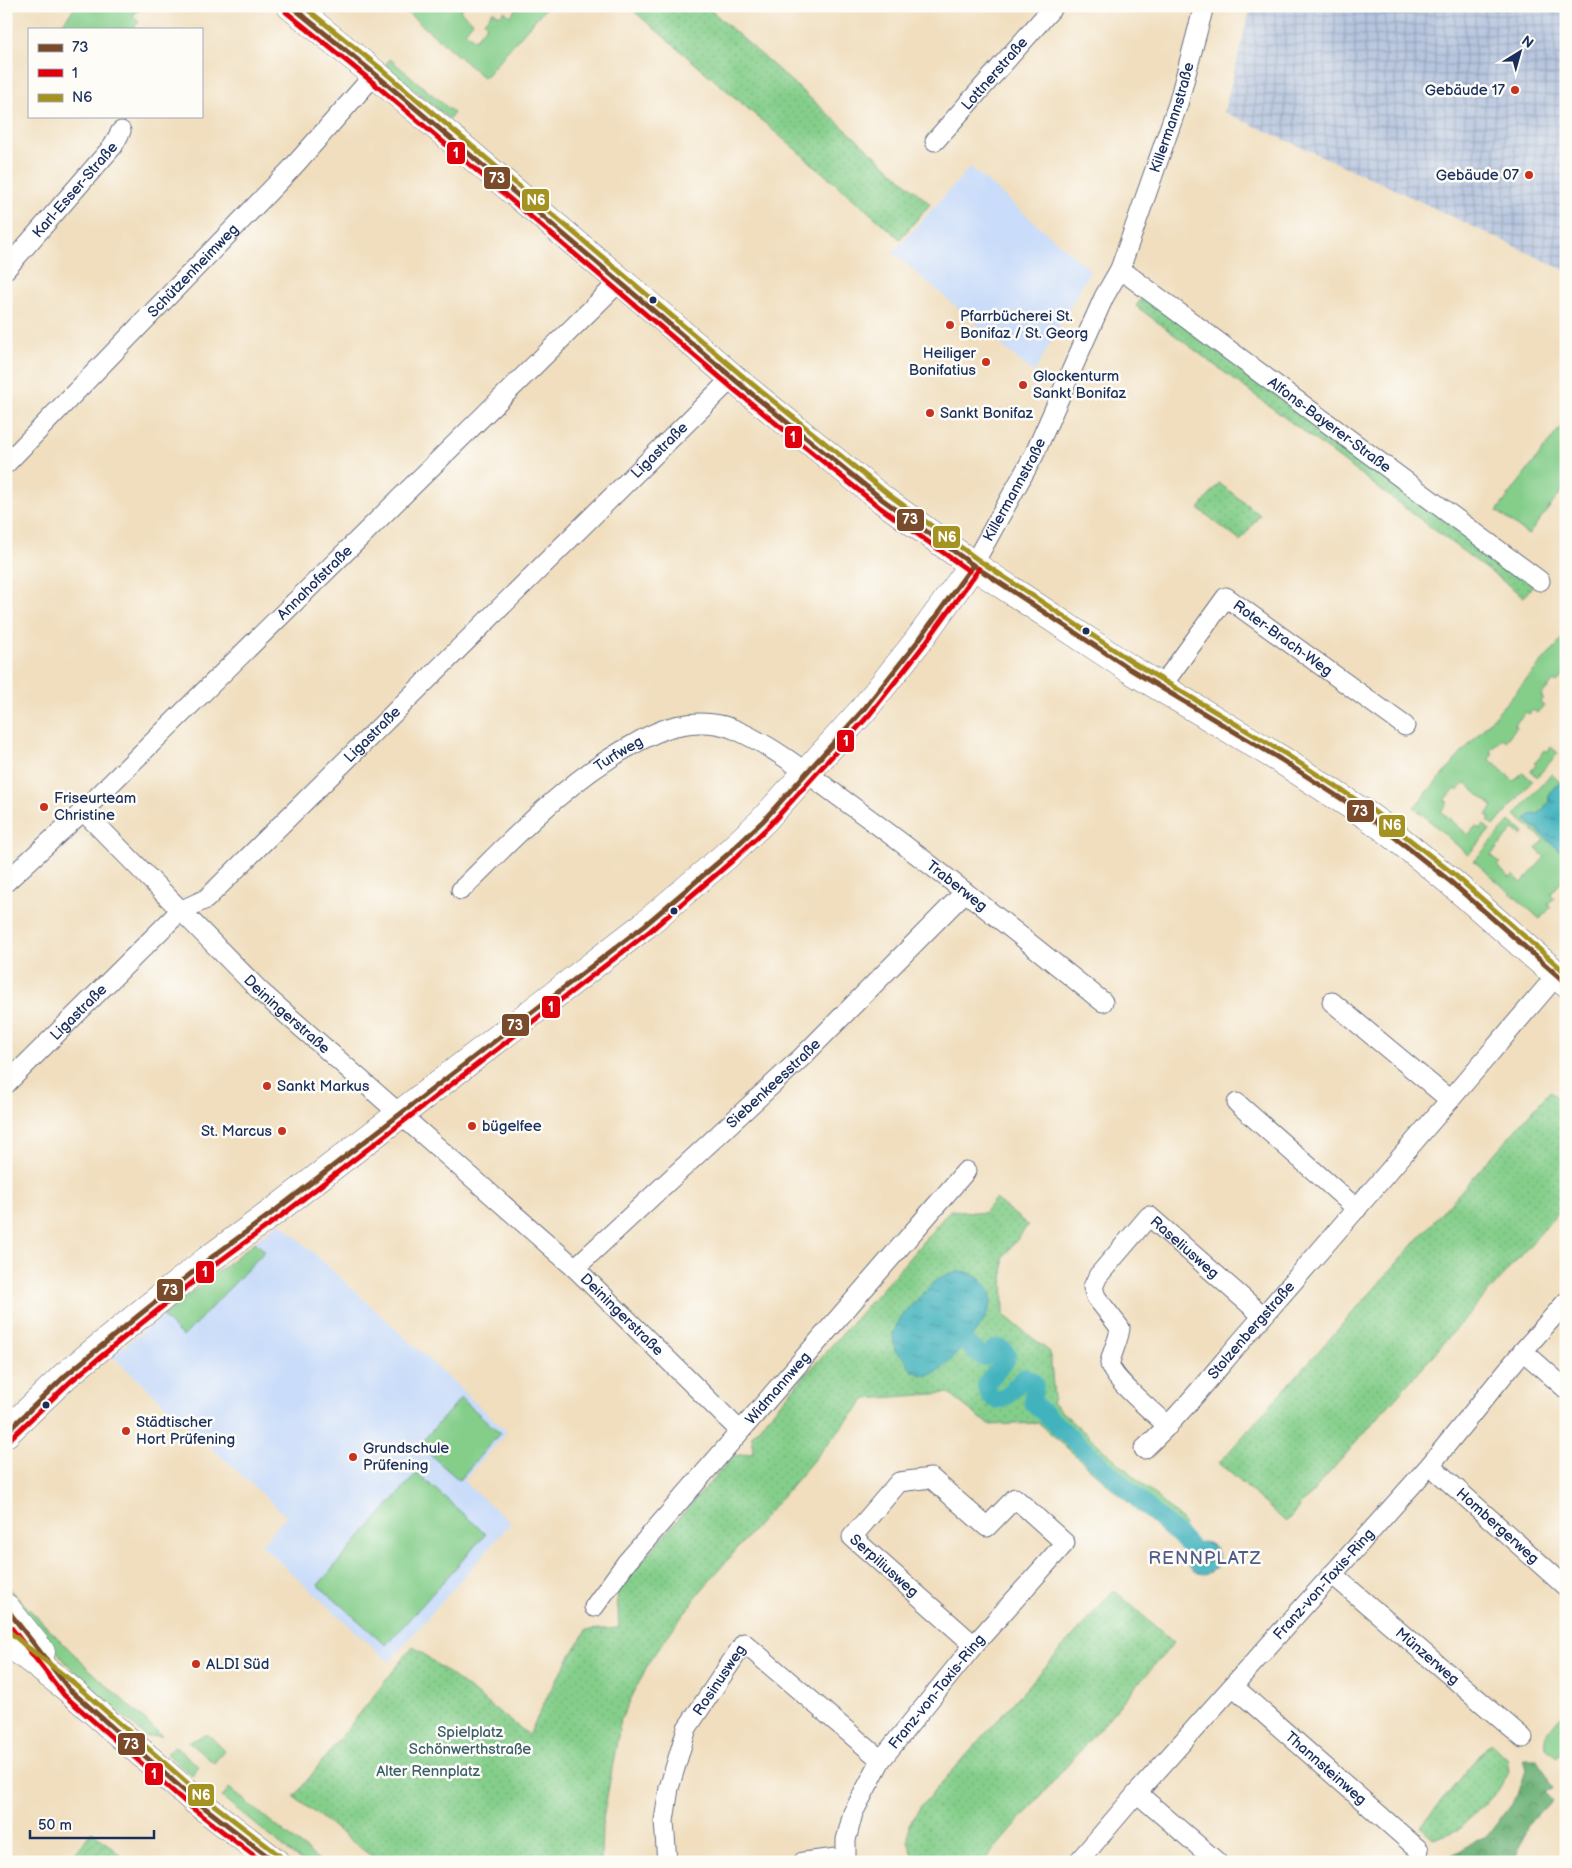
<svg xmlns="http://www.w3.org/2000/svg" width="1572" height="1868" viewBox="0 0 1572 1868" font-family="'Balsamiq Sans',sans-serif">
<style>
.built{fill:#c9dcf9}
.industrial{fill:url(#industrial-grid)}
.grass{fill:#84ce8a;stroke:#507e74}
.forest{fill:url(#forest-crowns);stroke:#43706a}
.park{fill:url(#park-dots);stroke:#507e74}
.garden{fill:url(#garden-furrows);stroke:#507e74}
.water{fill:url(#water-ripples);stroke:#2f718e}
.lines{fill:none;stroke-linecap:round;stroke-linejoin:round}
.canal{stroke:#43b3bd;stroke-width:18}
.street-casing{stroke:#666c80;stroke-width:21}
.secondary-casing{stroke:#666c80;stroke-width:29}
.street{stroke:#fff;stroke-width:19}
.secondary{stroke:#fff;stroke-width:28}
.bus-1-casing{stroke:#fdfcf7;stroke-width:9}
.bus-2-casing{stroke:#fdfcf7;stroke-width:9}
.bus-3-casing{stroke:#fdfcf7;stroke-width:9}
.bus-1{stroke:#7a4b2a;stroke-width:5}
.bus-2{stroke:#e0000d;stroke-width:5}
.bus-3{stroke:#a49321;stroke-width:5}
.poi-dot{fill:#c8321e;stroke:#fdfcf7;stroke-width:2}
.bus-dot{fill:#1b2f5e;stroke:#fdfcf7;stroke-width:2}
.labels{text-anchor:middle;stroke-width:5;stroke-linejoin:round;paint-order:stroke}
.street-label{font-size:15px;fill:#1b2f5e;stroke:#fdfcf7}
.poi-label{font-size:15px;fill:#1b2f5e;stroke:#fdfcf7;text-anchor:start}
.park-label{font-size:15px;fill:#3a5f6b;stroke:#fdfcf7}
.quarter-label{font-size:18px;letter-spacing:1px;fill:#525c8b;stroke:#fdfcf7}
.line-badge{stroke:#fdfcf7;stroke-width:2}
.badge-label{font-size:14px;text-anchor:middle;font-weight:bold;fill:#fff}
</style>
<defs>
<pattern id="industrial-grid" width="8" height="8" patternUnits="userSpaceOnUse" patternTransform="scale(1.25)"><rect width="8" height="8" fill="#b6c5de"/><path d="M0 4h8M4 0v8" fill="none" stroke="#93a0b7"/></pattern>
<pattern id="forest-crowns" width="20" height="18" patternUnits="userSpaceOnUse" patternTransform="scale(1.25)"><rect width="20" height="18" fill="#6bb176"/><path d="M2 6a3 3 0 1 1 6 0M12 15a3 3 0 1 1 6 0" fill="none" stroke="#579064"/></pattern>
<pattern id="park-dots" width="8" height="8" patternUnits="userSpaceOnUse" patternTransform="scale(1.25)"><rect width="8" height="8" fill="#84ce8a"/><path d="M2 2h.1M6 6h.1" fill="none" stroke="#71b17a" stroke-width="1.8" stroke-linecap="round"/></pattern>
<pattern id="garden-furrows" width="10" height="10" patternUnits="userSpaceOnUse" patternTransform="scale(1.25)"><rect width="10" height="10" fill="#84ce8a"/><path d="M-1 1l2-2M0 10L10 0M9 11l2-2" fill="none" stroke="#71b17a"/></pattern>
<pattern id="water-ripples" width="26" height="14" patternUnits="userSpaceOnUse" patternTransform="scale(1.25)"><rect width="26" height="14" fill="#43b3bd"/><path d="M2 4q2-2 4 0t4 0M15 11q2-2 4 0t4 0" fill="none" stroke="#37929d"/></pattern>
</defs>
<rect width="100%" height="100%" fill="#fdfcf7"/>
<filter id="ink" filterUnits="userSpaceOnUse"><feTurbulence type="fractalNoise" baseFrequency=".02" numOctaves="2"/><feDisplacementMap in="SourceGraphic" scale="10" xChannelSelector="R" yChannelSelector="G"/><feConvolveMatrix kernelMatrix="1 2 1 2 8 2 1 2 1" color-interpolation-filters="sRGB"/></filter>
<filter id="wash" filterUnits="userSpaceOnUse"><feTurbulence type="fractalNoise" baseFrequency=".0096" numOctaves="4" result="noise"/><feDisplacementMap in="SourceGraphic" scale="20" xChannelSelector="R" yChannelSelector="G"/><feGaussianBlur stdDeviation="1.12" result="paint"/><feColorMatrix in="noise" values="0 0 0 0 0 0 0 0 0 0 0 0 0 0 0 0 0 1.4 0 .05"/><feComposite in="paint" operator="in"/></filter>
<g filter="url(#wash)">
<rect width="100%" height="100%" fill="#f0debe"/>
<g class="built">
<polygon points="970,167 1090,270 1034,373 893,253"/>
<polygon points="280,1222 507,1432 463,1481 511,1523 389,1662 261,1545 286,1516 112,1356"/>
</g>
<polygon class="industrial" points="1251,6 1566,6 1566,271 1377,181 1224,112"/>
<g class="grass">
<polygon points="76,6 142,6 133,16 139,22 133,29 58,29"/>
<polygon points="404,6 464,6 460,11 473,22 465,32 475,40 487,25 484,22 493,11 500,16 504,11 510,16 519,6 547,6 484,78 402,8"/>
<polygon points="390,59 454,113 449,119 385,65"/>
<polygon points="1566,420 1566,486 1528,535 1497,511"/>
<polygon points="1566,635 1566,673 1557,683 1554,681 1541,695 1543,698 1540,702 1544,705 1537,713 1533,710 1529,714 1526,712 1515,724 1517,727 1505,741 1502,738 1490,751 1493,754 1489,759 1514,781 1522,773 1533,780 1494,826 1488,821 1490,818 1486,815 1493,807 1465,783 1458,791 1455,789 1445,800 1448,803 1441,811 1468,835 1476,826 1480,829 1484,825 1490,830 1468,855 1414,807"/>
<polygon points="1551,747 1558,753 1537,777 1531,771 1536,765 1534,763 1545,750 1548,752"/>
<polygon points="1551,774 1560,782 1549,795 1549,802 1539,814 1530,815 1526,820 1566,856 1566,883 1565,885 1561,882 1551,894 1554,898 1548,904 1551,907 1540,919 1474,861 1510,821 1524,833 1522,836 1514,829 1491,855 1500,863 1497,866 1510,878 1513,875 1522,883 1545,857 1536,849 1544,840 1515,815"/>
<polygon points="255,1242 265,1251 183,1337 162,1316"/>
<polygon points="461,1398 500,1433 459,1480 419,1445"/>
<polygon points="417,1473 486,1534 386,1645 318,1585"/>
<polygon points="6,1586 87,1667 162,1736 146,1737 86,1683 67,1664 6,1589"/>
<path d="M1566,1711V1746L1557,1757L1546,1748C1543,1732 1556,1722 1566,1711Z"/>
<polygon points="208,1734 224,1750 214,1763 188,1742"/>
<polygon points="174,1746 199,1766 192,1776 167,1754"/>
<polygon points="229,1788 321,1862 302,1862 222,1797"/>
</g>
<polygon class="forest" points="1523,1759 1537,1759 1553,1788 1544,1791 1552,1800 1526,1827 1518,1852 1512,1862 1432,1862 1445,1859 1488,1835 1518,1795 1526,1770"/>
<g class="park">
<polygon points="628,6 706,6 930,204 900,239"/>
<polygon points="1146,292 1535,582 1524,597 1136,306"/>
<polygon points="1219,483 1260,515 1240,541 1199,509"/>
<polygon points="1550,1091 1566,1105 1566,1204 1286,1522 1219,1463"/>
<polygon points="995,1199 1028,1225 1003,1258 1004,1315 1050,1352 1054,1398 1052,1403 1180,1518 1184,1526 1174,1538 1172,1539 1166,1536 1039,1423 989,1425 948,1393 866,1399 699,1593 650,1660 621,1719 602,1824 601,1861 379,1862 294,1797 413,1646 529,1735 550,1691 586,1630 619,1628 617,1592 634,1570 733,1456 753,1453 752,1435 904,1264 950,1210 984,1213"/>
<polygon points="1114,1590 1174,1643 983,1862 916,1862 908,1842 909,1824 921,1806"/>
<polygon points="1490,1743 1507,1758 1509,1771 1499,1790 1459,1829 1435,1839 1421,1826"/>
</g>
<polygon class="garden" points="92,1831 129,1862 69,1862"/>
<g class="water">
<polygon points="1560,782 1566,787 1566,856 1526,820 1530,815 1539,814 1549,802 1549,795"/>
<path d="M965,1271C1013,1291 984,1323 961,1349C952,1358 942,1373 929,1375C922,1376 917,1373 911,1370C908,1361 903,1356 895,1351L893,1334L897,1324L904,1314L937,1279L950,1273Z"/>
<circle cx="1203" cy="1558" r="16"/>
</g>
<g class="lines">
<path class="canal" d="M966,1343L982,1357H985L996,1348C1001,1348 1005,1350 1007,1355L1006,1360L986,1384C987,1392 990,1400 1000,1400L1005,1397L1025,1377C1043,1384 1030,1391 1033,1403L1191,1547"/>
</g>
</g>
<g filter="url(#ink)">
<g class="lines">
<g class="street-casing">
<g id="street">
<path id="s1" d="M935,141L1054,6"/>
<path id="s2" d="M6,269L113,146L121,131"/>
<path id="s3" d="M1120,269L1540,581"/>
<path id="s4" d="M6,464L292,168L375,74"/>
<path id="s5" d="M973,565L1034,455L1104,297L1120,269L1178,104L1204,6"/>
<path id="s6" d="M1161,687L1226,597L1405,726"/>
<path id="s7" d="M83,811L261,992L575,1268L740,1431"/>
<path id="s8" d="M6,882L83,811L620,281"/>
<path id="s9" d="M461,890C515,837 567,780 634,744C648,736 665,727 681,725C699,721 720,723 736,730C777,748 813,778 849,804C936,867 1019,935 1103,1002"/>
<polyline points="1332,1002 1450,1100"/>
<path id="s10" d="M6,1084L180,911L206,899L732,378"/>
<polyline points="1237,1103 1357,1209"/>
<path id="s11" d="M575,1268L802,1057L965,892"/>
<polyline points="1523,1351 1566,1389"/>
<path id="s12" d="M1168,1426C1157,1416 1109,1376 1110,1363C1112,1351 1119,1340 1120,1328L1096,1297L1093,1287L1098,1276L1149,1216L1263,1316"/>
<path id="s13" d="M1144,1449C1188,1408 1224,1359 1265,1314C1363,1202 1460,1088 1557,975"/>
<path id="s14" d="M1430,1465L1566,1587"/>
<path id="s15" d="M1332,1574L1523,1738"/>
<path id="s16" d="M594,1607L626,1563L966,1171"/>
<path id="s17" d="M1233,1686L1419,1850"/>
<polyline points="1137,1793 1217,1862"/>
<path id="s18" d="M667,1862L664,1821L669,1788L687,1728L744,1643L881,1760"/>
<polyline points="803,1862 845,1857"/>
<path id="s19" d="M846,1862V1840L853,1813L881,1760L974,1645L1065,1543L1015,1498L987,1527L931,1478L899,1482L852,1537L974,1645"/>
<path id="s20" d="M1078,1862L1137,1793L1430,1465L1523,1351L1566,1302"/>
</g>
</g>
<g class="secondary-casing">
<g id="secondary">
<polyline points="291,6 375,74 645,302 741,385 883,500 973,565 1130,669 1280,759 1368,816 1390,832 1451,882 1566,983"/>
<polyline points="6,1433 65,1376 138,1316 208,1260 276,1210 645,925 727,855 763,821 864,709 918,641 973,565"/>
<polyline points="6,1608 41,1652"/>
<polyline points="6,1638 21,1652 69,1689 196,1801 275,1862"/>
</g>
</g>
<use href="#street" class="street"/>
<use href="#secondary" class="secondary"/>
<g class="bus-1-casing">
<g id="bus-1">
<polyline points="291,6 375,74 741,385 883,500 973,565 1130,669 1280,759 1368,816 1451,882 1566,983"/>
<polyline points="6,1433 65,1376 138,1316 208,1260 276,1210 645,925 727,855 763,821 864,709 918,641 973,565"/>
<polyline points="6,1608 69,1689 196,1801 275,1862"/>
</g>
</g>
<g class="bus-2-casing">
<g id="bus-2">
<polyline points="286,12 370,80 736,391 878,506 969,571"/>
<polyline points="11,1438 70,1382 143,1322 213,1266 281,1216 650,931 732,861 769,826 870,714 924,645 979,569"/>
<polyline points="6,1621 64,1695 191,1807 262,1862"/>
</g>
</g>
<g class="bus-3-casing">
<g id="bus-3">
<polyline points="303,6 380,68 746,379 888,494 977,559 1134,663 1284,753 1372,810 1456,876 1566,973"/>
<polyline points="11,1633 26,1646 74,1683 201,1795 280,1856"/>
</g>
</g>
<use href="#bus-1" class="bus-1"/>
<use href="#bus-2" class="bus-2"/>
<use href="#bus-3" class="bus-3"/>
</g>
</g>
<g class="poi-dot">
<circle cx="1515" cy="90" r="5"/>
<circle cx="1529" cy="175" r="5"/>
<circle cx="950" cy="325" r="5"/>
<circle cx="986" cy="362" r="5"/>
<circle cx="1023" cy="385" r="5"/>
<circle cx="930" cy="413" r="5"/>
<circle cx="44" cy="807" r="5"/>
<circle cx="267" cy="1086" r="5"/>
<circle cx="472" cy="1126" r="5"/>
<circle cx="282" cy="1131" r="5"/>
<circle cx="126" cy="1431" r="5"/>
<circle cx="353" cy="1457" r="5"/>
<circle cx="196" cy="1664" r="5"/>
</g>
<g class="bus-dot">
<circle cx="653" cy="300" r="4.5"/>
<circle cx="1086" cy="631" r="4.5"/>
<circle cx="674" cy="911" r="4.5"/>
<circle cx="46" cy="1405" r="4.5"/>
</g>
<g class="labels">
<g class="street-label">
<text dy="5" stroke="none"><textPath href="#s1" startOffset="90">Lottnerstraße</textPath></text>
<text dy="5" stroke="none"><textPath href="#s5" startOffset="491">Killermannstraße</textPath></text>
<text dy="5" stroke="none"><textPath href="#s2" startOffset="105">Karl-Esser-Straße</textPath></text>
<text dy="5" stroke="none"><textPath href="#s4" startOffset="269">Schützenheimweg</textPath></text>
<text dy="5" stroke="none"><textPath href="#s3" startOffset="261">Alfons-Bayerer-Straße</textPath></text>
<text dy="5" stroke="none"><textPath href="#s10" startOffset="912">Ligastraße</textPath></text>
<text dy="5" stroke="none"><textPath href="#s5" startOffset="86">Killermannstraße</textPath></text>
<text dy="5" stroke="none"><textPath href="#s8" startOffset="430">Annahofstraße</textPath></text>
<text dy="5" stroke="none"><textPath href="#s6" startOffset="181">Roter-Brach-Weg</textPath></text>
<text dy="5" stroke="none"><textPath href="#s10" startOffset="508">Ligastraße</textPath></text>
<text dy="5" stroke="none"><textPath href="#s9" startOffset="209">Turfweg</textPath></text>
<text dy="5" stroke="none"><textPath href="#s9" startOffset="605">Traberweg</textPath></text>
<text dy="5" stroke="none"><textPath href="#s10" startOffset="102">Ligastraße</textPath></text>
<text dy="5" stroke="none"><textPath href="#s7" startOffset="288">Deiningerstraße</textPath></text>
<text dy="5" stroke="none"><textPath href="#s11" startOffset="271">Siebenkeesstraße</textPath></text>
<text dy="5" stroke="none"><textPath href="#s12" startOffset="311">Raseliusweg</textPath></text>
<text dy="5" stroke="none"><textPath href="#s7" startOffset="738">Deiningerstraße</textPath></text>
<text dy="5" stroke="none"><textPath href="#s13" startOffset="160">Stolzenbergstraße</textPath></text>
<text dy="5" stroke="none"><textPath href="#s16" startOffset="286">Widmannweg</textPath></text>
<text dy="5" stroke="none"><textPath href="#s14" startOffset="91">Hombergerweg</textPath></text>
<text dy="5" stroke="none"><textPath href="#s19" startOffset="724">Serpiliusweg</textPath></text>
<text dy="5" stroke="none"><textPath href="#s20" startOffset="371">Franz-von-Taxis-Ring</textPath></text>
<text dy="5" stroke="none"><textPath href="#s15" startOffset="126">Münzerweg</textPath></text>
<text dy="5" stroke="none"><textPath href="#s18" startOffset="195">Rosinusweg</textPath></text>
<text dy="5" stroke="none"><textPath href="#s19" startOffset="198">Franz-von-Taxis-Ring</textPath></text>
<text dy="5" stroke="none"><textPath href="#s17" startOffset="124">Thannsteinweg</textPath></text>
</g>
<g class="poi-label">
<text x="1505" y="95" text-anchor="end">Gebäude 17</text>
<text x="1519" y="180" text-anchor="end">Gebäude 07</text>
<text x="960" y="321">Pfarrbücherei St.<tspan x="960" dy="17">Bonifaz / St. Georg</tspan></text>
<text x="976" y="358" text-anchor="end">Heiliger<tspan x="976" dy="17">Bonifatius</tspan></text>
<text x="1033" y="381">Glockenturm<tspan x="1033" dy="17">Sankt Bonifaz</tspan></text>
<text x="940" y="418">Sankt Bonifaz</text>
<text x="54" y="803">Friseurteam<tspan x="54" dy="17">Christine</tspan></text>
<text x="277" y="1091">Sankt Markus</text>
<text x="482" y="1131">bügelfee</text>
<text x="272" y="1136" text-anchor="end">St. Marcus</text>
<text x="136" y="1427">Städtischer<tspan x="136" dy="17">Hort Prüfening</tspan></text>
<text x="363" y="1453">Grundschule<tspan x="363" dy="17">Prüfening</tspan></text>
<text x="206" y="1669">ALDI Süd</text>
</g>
<g class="park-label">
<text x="470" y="1737">Spielplatz<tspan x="470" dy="17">Schönwerthstraße</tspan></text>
<text x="428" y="1776">Alter Rennplatz</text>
</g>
<g class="quarter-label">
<text x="1205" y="1564">RENNPLATZ</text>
</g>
</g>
<g class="line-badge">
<rect x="446" y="141" width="20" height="24" rx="5" fill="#e0000d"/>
<rect x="483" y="166" width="28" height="24" rx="5" fill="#7a4b2a"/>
<rect x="521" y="188" width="29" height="24" rx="5" fill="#a49321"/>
<rect x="784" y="425" width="19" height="24" rx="5" fill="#e0000d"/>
<rect x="896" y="508" width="29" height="24" rx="5" fill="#7a4b2a"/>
<rect x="932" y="525" width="29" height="24" rx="5" fill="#a49321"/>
<rect x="836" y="729" width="19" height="24" rx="5" fill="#e0000d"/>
<rect x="1346" y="799" width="29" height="24" rx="5" fill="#7a4b2a"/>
<rect x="1378" y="814" width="28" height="24" rx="5" fill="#a49321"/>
<rect x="541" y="995" width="20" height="24" rx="5" fill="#e0000d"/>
<rect x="501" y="1013" width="29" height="24" rx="5" fill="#7a4b2a"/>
<rect x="195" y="1260" width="20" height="24" rx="5" fill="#e0000d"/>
<rect x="156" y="1278" width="28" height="24" rx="5" fill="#7a4b2a"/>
<rect x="117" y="1732" width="29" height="24" rx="5" fill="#7a4b2a"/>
<rect x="144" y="1762" width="20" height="24" rx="5" fill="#e0000d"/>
<rect x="187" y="1783" width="28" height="24" rx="5" fill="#a49321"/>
</g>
<g class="badge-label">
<text x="456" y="158">1</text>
<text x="497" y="183">73</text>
<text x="536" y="205">N6</text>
<text x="793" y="442">1</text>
<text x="910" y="524">73</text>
<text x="947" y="542">N6</text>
<text x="846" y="746">1</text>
<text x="1360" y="816">73</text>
<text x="1392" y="830">N6</text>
<text x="551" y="1012">1</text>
<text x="515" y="1030">73</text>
<text x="205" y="1277">1</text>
<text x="170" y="1295">73</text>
<text x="131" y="1749">73</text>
<text x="154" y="1779">1</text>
<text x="201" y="1800">N6</text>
</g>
<rect width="1572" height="1868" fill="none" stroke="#fdfcf7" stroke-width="25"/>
<rect x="28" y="28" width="175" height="90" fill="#fdfcf7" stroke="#a3aaba"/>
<rect x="38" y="44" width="25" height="8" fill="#7a4b2a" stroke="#a3aaba"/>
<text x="72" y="52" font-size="15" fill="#1b2f5e">73</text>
<rect x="38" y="69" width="25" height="8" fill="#e0000d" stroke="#a3aaba"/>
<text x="72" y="78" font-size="15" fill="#1b2f5e">1</text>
<rect x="38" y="94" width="25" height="8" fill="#a49321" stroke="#a3aaba"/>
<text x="72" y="102" font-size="15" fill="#1b2f5e">N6</text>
<g transform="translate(1520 52) rotate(37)" stroke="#fdfcf7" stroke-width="4" paint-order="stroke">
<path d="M0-4L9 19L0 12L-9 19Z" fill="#1b2f5e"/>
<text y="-8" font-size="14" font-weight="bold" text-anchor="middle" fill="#1b2f5e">N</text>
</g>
<path d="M30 1830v8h124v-8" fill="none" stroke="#1b2f5e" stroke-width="2.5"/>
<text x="38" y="1830" font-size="15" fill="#1b2f5e" stroke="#fdfcf7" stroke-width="4" paint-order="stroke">50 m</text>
</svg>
